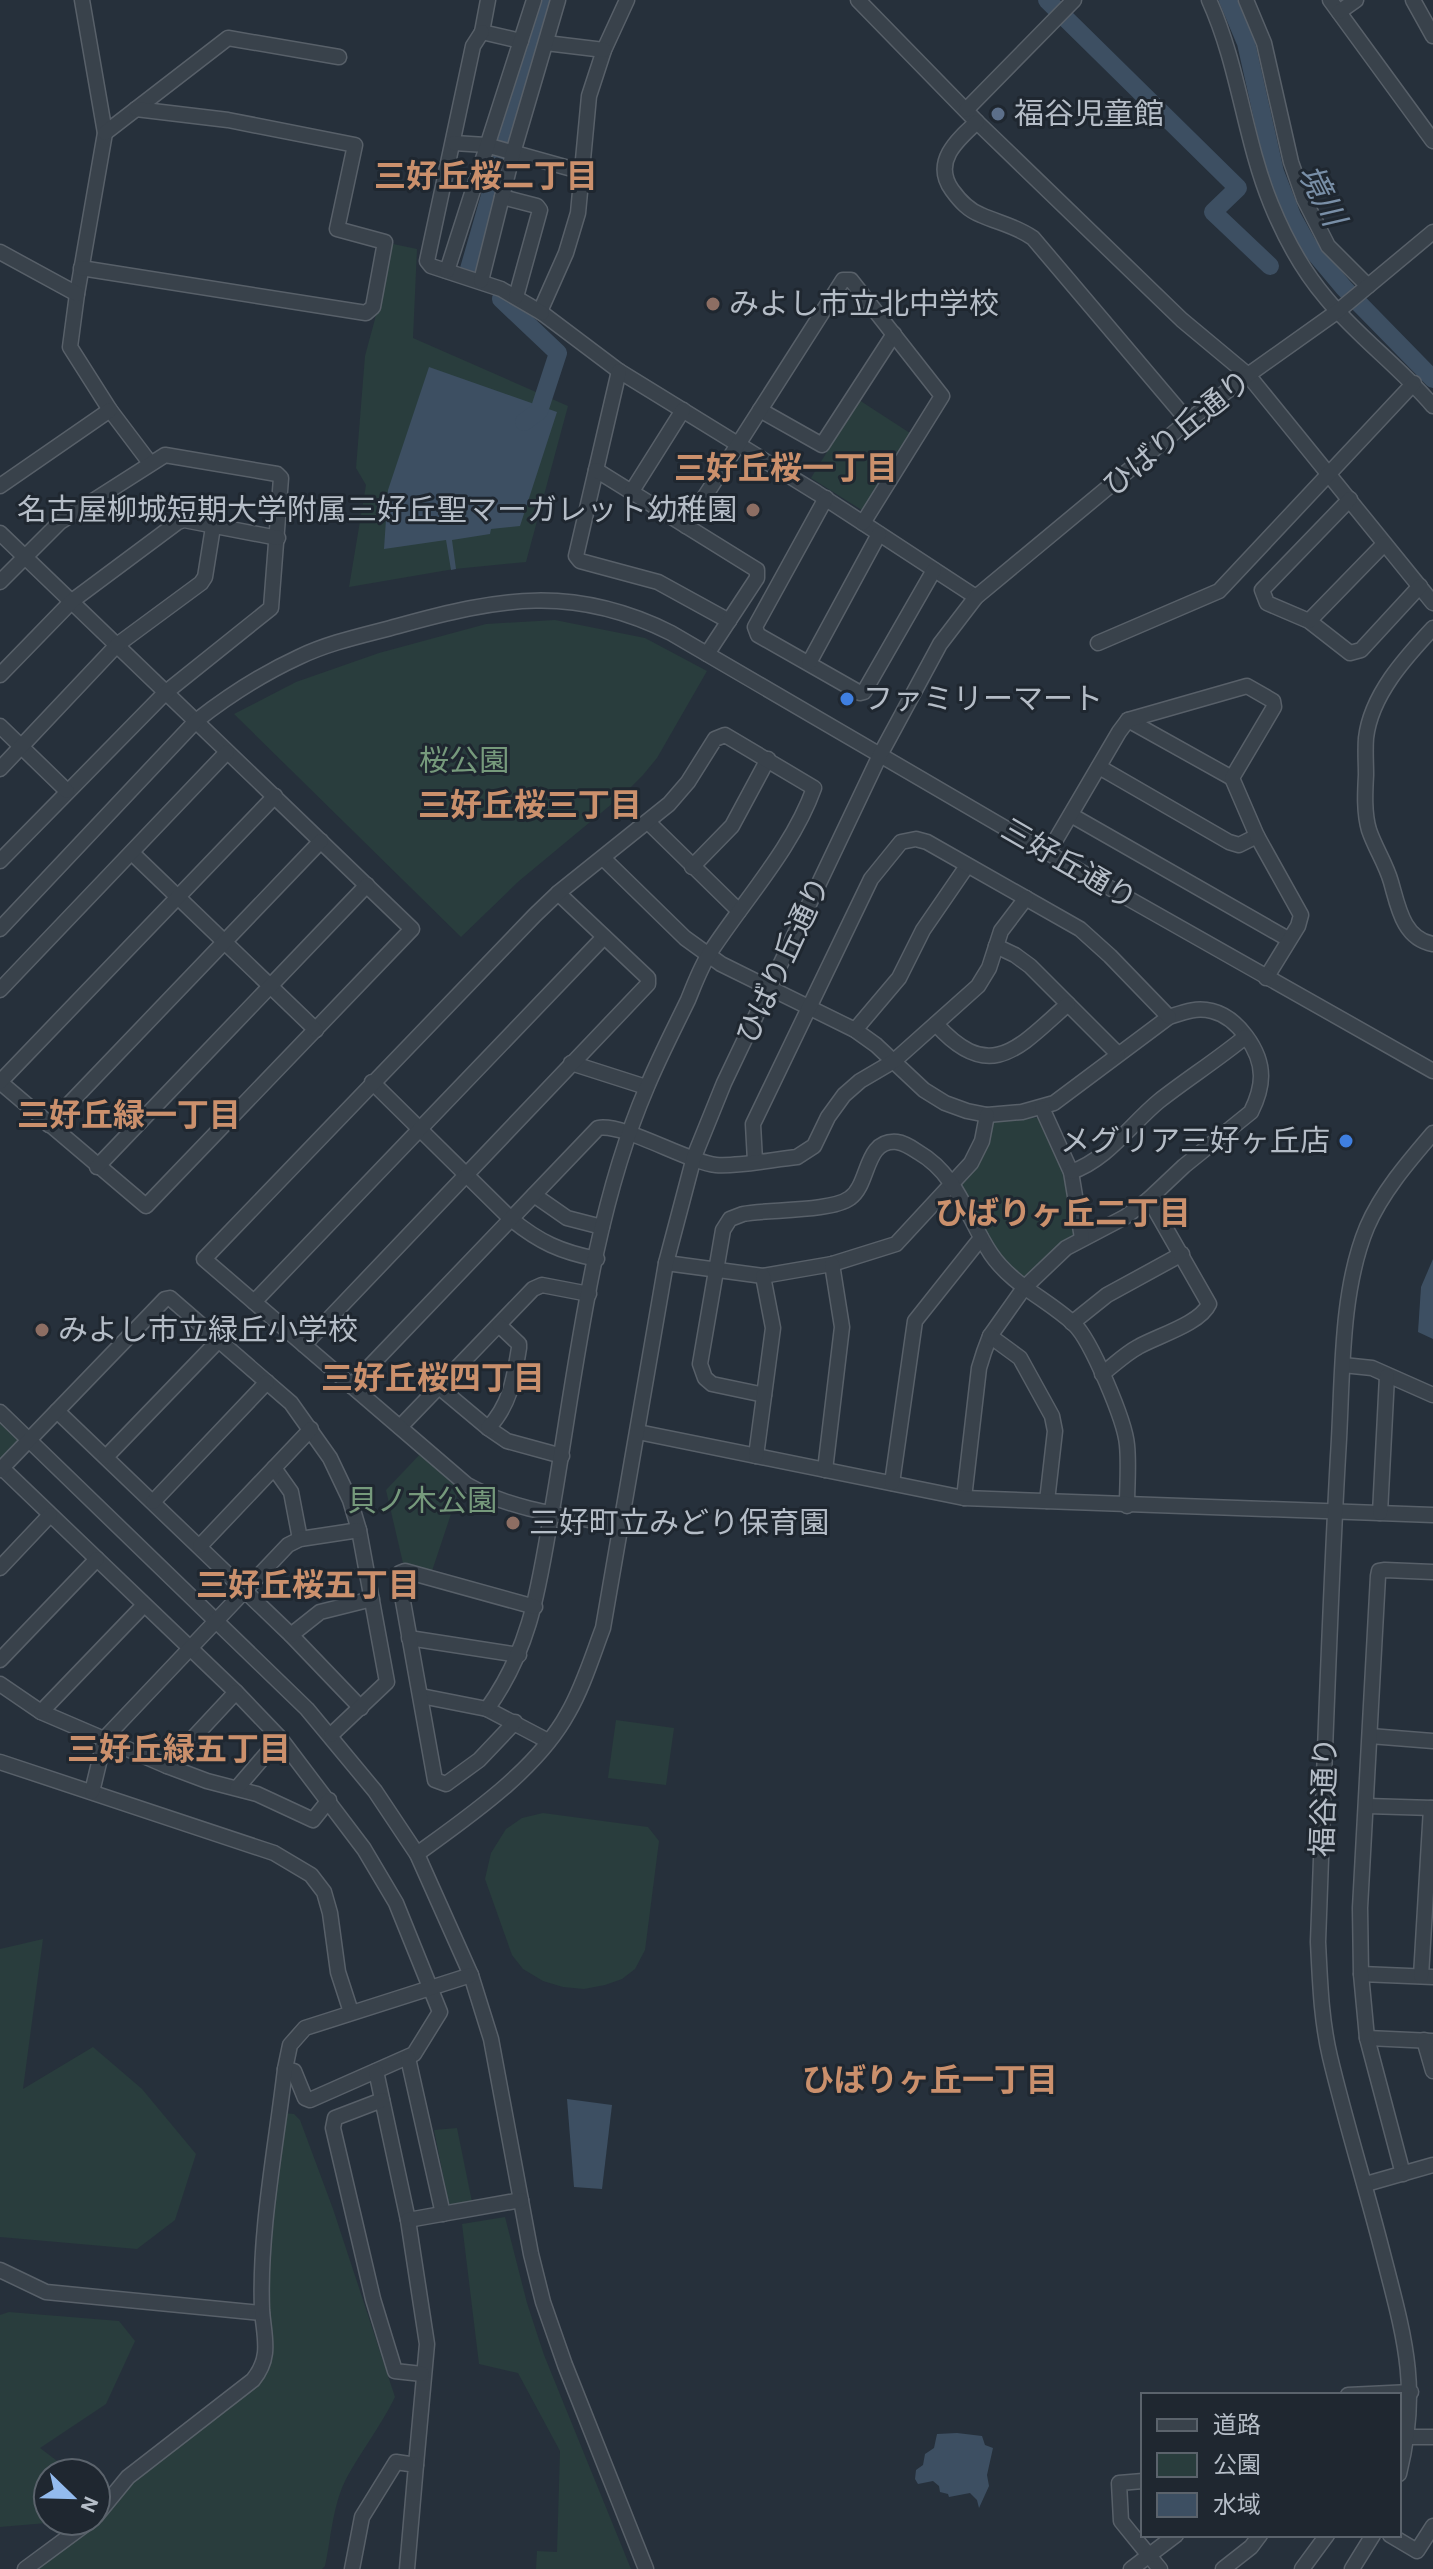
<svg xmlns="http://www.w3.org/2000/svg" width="1433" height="2569" viewBox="0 0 1433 2569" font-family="'Alegreya Sans','Noto Sans JP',sans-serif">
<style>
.green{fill:#293d3d}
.water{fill:#3d4f62}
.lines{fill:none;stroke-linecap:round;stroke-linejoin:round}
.river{stroke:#3d4f62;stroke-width:18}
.minor-casing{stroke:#586069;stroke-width:17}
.minor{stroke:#39424b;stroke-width:14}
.service-dot{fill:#5c6f8a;stroke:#1f2730;stroke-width:3}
.education-dot{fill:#8d6e63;stroke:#1f2730;stroke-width:3}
.shop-dot{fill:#3f7fe0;stroke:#1f2730;stroke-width:3}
.labels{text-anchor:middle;stroke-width:6;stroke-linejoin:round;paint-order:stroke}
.poi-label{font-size:30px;fill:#b5bdc7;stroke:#1f2730;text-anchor:start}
.street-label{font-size:30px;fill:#b5bdc7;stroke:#1f2730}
.park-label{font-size:30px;fill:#769a7c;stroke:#1f2730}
.neighbourhood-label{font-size:32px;font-weight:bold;fill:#cb906c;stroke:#1f2730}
.water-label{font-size:32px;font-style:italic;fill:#798fa7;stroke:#1f2730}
</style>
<rect width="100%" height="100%" fill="#26303b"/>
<g class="green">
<polygon points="393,244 417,249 413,338 568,406 526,562 454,569 349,587 366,485 356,468 365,356 375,319 385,257"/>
<polygon points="859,400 916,437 868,514 811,478"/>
<polygon points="555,620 645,638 707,671 657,758 643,775 625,793 519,881 461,937 234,714 296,682 379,653 486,624"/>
<path d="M1044,1117L1067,1177L1077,1233L1021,1279L989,1241L958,1186C979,1168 985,1148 992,1122Z"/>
<polygon points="0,1419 24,1442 0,1467"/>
<polygon points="424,1450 461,1484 432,1571 403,1563 386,1490"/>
<polygon points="616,1720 674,1728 666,1785 608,1778"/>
<polygon points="543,1813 648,1827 659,1841 645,1950 635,1969 622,1979 605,1985 584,1989 563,1987 543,1981 523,1969 512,1955 485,1879 491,1853 506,1829 522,1818"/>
<polygon points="43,1939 23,2089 93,2047 142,2089 196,2154 175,2220 137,2249 0,2237 0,1949"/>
<path d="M284,2113L294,2114L300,2120L333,2209L395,2397C381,2426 361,2451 346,2479C333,2504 331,2538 325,2566L322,2569H29L118,2492L256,2384L265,2267Z"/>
<polygon points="457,2128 472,2202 449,2205 434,2130"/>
<polygon points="505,2217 527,2303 544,2355 631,2569 536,2569 537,2551 557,2552 560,2451 518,2373 479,2364 462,2224"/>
<polygon points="9,2312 119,2321 135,2341 106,2404 40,2448 73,2473 48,2473 48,2521 70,2521 0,2527 0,2315"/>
</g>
<g class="water">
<polygon points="429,367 557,412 520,526 491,529 490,534 452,540 456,569 451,570 446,540 384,549 388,490"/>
<polygon points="1433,1259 1433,1339 1418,1332 1421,1287"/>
<polygon points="567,2099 612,2105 602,2189 574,2187"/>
<polygon points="957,2433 982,2436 985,2445 993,2448 987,2475 989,2486 979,2508 977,2500 970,2493 949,2497 948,2494 940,2492 939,2486 933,2481 918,2484 915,2479 916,2470 923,2465 925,2454 934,2448 937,2434"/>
</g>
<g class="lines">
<g class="river">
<polyline points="1047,0 1238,188 1213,212 1270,266"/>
<polyline points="1228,0 1246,43 1275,172 1292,216 1308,245 1344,288 1433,379"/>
<polyline points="469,269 546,0"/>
<polyline points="501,299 558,353 539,411 524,422"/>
</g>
<g class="minor-casing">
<g id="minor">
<polyline points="82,0 105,133 77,294 70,347 110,410 150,463"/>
<polyline points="488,0 482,32 521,41"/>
<polyline points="627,0 604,50 589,96 578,213 566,253 542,307 542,313 619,371 817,493 976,597"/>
<polyline points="858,0 977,122 1182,320 1248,375 1433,603"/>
<path d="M1209,0C1239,66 1244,138 1271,204C1284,236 1303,271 1326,298C1358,337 1400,367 1433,406"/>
<polyline points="1246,0 1264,43 1291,162 1304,199 1328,246 1368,286"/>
<polyline points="1330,0 1433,141"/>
<polyline points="1413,0 1433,36"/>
<polyline points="1339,12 1356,0"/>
<polyline points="482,32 473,46 427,261 431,266 501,289 542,313"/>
<polyline points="546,43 604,50"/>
<polyline points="966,110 1074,0"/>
<path d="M977,122C957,140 932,162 952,190C960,201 968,210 981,215C999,223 1016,226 1033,238L1188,421"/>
<polyline points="105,133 228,38 339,57"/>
<polyline points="454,143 486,145 583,172"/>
<polyline points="502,197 537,206 540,210 516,297"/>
<polyline points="0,252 77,294"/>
<polyline points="81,268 366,313 373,307 385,242 337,229 355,145 228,120 136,109"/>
<polyline points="447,271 534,0"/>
<polyline points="481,281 513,153 558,0"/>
<polyline points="619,371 576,556 580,561 658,582 729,621"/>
<polyline points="760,410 822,445 894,334"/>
<polyline points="596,470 757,570 757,578 707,654"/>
<polyline points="0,486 110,410"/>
<polyline points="632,491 683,410"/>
<polyline points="826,498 755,627 758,635 860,693 864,692 934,570"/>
<polyline points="1350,499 1262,590 1267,603 1309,621 1350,653 1361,650 1420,586"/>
<polyline points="686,526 843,280 851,280 942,396 863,523"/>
<polyline points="0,533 412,929 146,1206 0,1082"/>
<polyline points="0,582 60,522 165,455 277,474 281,478 271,608 165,693 0,861"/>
<polyline points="1309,621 1384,544"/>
<path d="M1433,628C1405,658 1371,695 1366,738C1365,750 1366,763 1366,775C1365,793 1364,813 1369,830C1375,848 1386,864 1391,882C1398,906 1403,939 1433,944"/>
<polyline points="1098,643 1219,591 1414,383"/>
<polyline points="809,663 879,534"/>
<polyline points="0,675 72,601 178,522 184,520 278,538"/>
<polyline points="1128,720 1232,778"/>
<polyline points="0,726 67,791"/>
<polyline points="1099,767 1229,842 1239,845 1257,836"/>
<polyline points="0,769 117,645 201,583 205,577 213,527"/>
<polyline points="1071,815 1288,939"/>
<polyline points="648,822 739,911"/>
<polyline points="132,853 316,1030"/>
<polyline points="1048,853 1119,732 1128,720 1247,686 1273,701 1274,707 1232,778 1257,836 1301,915 1298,926 1266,978"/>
<path d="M603,858L685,938L721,964L855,1030L876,1045L924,1090L945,1103L967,1111L987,1115L1022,1112L1054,1103L1169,1017C1184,1012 1196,1007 1212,1011C1237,1017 1261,1050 1261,1076C1261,1089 1257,1100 1251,1112L1184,1166L1149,1199L1125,1217L1066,1248L1024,1288L990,1336L984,1352L979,1368L964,1498"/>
<polyline points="692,867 732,826 768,759"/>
<path d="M0,929L196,721C228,696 262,674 299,657C330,642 365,635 398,626C499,598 573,584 671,633L1048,853L1433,1071"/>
<polyline points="996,946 1015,955 1030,966 1118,1054"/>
<polyline points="0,990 227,752"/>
<path d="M936,1024C991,1086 1021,1045 1068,1004"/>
<polyline points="855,1030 899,978 923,930 967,866"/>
<polyline points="571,1063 646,1087"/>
<polyline points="0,1082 275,796"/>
<path d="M372,1082L511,1219C539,1242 561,1252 597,1259"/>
<polyline points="1042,1108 1071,1172 1082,1238"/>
<polyline points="49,1125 321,841"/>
<polyline points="755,1161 753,1124 871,879 901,842 916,839 927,842 1080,929 1110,956 1169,1017"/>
<polyline points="97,1167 367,885"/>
<path d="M1071,1172C1107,1160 1131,1124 1159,1101C1187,1079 1217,1060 1245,1037"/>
<polyline points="534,1195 567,1218 602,1227"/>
<polyline points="666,1263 763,1276 832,1264 896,1244 971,1163 982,1141 987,1115"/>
<polyline points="254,1302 604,937"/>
<polyline points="1072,1323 1107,1295 1182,1254"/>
<polyline points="990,1336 1020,1358 1052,1416 1055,1431 1047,1501"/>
<polyline points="304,1345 648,984 648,978 558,893"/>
<polyline points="1343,1365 1372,1368 1433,1395"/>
<path d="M1102,1374C1114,1365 1125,1354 1138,1347C1157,1336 1200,1324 1209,1304L1149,1199"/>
<path d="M351,1386L598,1128C624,1123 687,1162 716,1165C738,1167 775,1159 797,1157L814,1146L828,1117L844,1095L860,1081L894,1061L978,986L989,968L1001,931L1026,898"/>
<polyline points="439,1387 488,1428 507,1441 562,1456"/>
<path d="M764,1395L712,1384L705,1378L700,1364L723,1230L730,1219L743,1214C768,1209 831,1212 850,1198C870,1184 864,1139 897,1142C905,1143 912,1148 918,1152C958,1175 967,1218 991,1254C1012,1285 1047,1299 1074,1324C1091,1340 1125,1421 1127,1445C1129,1465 1127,1486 1127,1506"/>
<polyline points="57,1411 291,1635 361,1708"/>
<polyline points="0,1412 307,1709 375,1791 417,1854 471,1975 491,2039 531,2254 543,2302 565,2365 646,2569"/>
<polyline points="400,1427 533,1289 542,1285 589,1294"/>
<path d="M488,1428C510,1405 514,1379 519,1348V1344L499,1325"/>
<polyline points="638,1432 964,1498 1433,1515"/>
<polyline points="756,1456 773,1328 763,1276"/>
<polyline points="106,1457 218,1341"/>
<polyline points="2,1468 236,1692 280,1738 364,1849 396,1903 440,2012 414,2054 310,2100 305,2098 294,2071 285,2069"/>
<polyline points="274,1468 291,1492 300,1539"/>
<polyline points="0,1470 165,1299 170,1298 291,1403 330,1458 350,1500 359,1530 387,1682 331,1735"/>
<polyline points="825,1470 842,1327 832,1264"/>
<polyline points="892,1483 915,1321 981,1238"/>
<polyline points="153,1502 267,1382"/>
<polyline points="1380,1513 1387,1376"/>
<polyline points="200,1546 311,1429"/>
<polyline points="0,1568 50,1515"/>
<polyline points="291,1635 320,1612 372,1599"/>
<polyline points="409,1638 519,1655"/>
<polyline points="0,1660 97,1559"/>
<polyline points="0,1684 41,1712 167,1766 207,1781 257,1794 313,1820 329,1800"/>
<polyline points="421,1696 487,1709 548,1741"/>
<path d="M487,1709C532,1647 539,1584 552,1510C576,1372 591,1217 647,1087C659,1058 674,1029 688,1000C695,983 701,966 711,951C746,898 793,847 814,788L725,735L715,739L688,782L669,804L558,893L535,915L204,1259L467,1485C514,1511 568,1516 620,1525"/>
<polyline points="41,1712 144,1605"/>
<polyline points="515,1722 479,1760 446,1784 435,1780 399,1579 400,1573 405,1571 535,1607"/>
<polyline points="1370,1736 1433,1741"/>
<polyline points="0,1762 274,1853 311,1875 324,1892 330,1913 338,1972 351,2012"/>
<polyline points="167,1766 236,1692"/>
<polyline points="237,1788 280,1738"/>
<polyline points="92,1792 105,1738 288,1545 300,1539 359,1530"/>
<polyline points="1367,1806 1433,1808"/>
<path d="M417,1854C468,1817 537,1770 568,1713C583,1687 592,1657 603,1628L666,1263L694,1157L724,1083L880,755L940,644L976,597L1188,421L1248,375L1338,311L1433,232"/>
<polyline points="1361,1974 1433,1977"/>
<polyline points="1421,1976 1431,1808"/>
<polyline points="1367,2038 1433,2041"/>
<polyline points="1424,2040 1433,2071"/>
<polyline points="408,2058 443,2214"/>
<polyline points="376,2071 408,2220 427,2344 416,2465"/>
<polyline points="382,2100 335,2118 333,2128 373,2299 395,2371 422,2374"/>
<polyline points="1403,2174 1367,2038 1361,1974 1360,1908 1378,1576 1379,1571 1385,1570 1433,1572"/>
<polyline points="1366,2184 1433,2165"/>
<polyline points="408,2220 521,2200"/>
<polyline points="0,2270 46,2292 262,2313"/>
<polyline points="1348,2395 1411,2392"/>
<polyline points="1408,2437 1433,2437"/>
<path d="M1399,2474C1420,2389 1405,2339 1384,2258C1367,2191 1346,2124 1330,2057C1321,2019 1320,1981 1318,1942C1324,1780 1329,1618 1338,1456C1343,1384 1339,1294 1367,1227C1382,1192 1409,1161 1433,1133"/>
<polyline points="1143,2481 1119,2483 1121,2521 1160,2569"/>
<path d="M96,2516L128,2477L253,2380C272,2357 264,2337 262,2310C259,2231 276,2147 285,2069L290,2045L305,2028L471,1975"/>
<polyline points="1390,2535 1417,2551 1433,2526"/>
<polyline points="25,2569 90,2521"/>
<polyline points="352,2569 362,2517 396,2462 416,2465 407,2569"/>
<polyline points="1131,2569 1176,2535"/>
<polyline points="1223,2569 1251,2547 1260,2535"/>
<polyline points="1302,2569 1327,2535"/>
<polyline points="1352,2569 1373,2535"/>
</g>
</g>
<use href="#minor" class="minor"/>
</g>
<circle class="service-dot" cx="998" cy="114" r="8"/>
<g class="education-dot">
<circle cx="713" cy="304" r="8"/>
<circle cx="753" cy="510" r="8"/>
<circle cx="42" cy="1330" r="8"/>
<circle cx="513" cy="1523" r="8"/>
</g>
<g class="shop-dot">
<circle cx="847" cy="699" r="8"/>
<circle cx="1346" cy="1141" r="8"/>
</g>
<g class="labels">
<g class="poi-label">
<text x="1014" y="124">福谷児童館</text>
<text x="729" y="314">みよし市立北中学校</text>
<text x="737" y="520" text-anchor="end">名古屋柳城短期大学附属三好丘聖マーガレット幼稚園</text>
<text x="863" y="709">ファミリーマート</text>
<text x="1330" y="1151" text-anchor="end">メグリア三好ヶ丘店</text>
<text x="58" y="1340">みよし市立緑丘小学校</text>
<text x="529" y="1533">三好町立みどり保育園</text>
</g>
<g class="street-label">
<text transform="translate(1177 433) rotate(-39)" y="10">ひばり丘通り</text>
<text transform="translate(1069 864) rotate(30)" y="10">三好丘通り</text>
<text transform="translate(783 960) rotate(-65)" y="10">ひばり丘通り</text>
<text transform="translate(1324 1797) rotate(-88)" y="10">福谷通り</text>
</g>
<g class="park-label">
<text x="464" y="771">桜公園</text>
<text x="422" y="1511">貝ノ木公園</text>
</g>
<g class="neighbourhood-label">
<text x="486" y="187">三好丘桜二丁目</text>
<text x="786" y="479">三好丘桜一丁目</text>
<text x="530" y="816">三好丘桜三丁目</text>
<text x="129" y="1126">三好丘緑一丁目</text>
<text x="1063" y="1224">ひばりヶ丘二丁目</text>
<text x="433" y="1389">三好丘桜四丁目</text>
<text x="308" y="1596">三好丘桜五丁目</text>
<text x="179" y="1760">三好丘緑五丁目</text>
<text x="930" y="2091">ひばりヶ丘一丁目</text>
</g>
<g class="water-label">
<text transform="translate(1322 195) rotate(63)" y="11">境川</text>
</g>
</g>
<rect x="1141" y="2393" width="260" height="144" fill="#1f2730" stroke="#5b636c" stroke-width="2"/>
<rect x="1157" y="2419" width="40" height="12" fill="#39424b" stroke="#5b636c" stroke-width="2"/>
<text x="1213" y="2433" font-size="24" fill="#b5bdc7">道路</text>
<rect x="1157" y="2453" width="40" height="24" fill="#293d3d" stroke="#5b636c" stroke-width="2"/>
<text x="1213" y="2473" font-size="24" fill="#b5bdc7">公園</text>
<rect x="1157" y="2493" width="40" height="24" fill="#3d4f62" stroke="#5b636c" stroke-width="2"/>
<text x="1213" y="2513" font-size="24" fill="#b5bdc7">水域</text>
<g transform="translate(72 2497) rotate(113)"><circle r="38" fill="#1f2730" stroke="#5b636c" stroke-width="2"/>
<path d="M0-6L14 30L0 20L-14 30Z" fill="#93bbee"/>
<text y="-12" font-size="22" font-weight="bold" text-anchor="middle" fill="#b5bdc7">N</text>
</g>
</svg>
